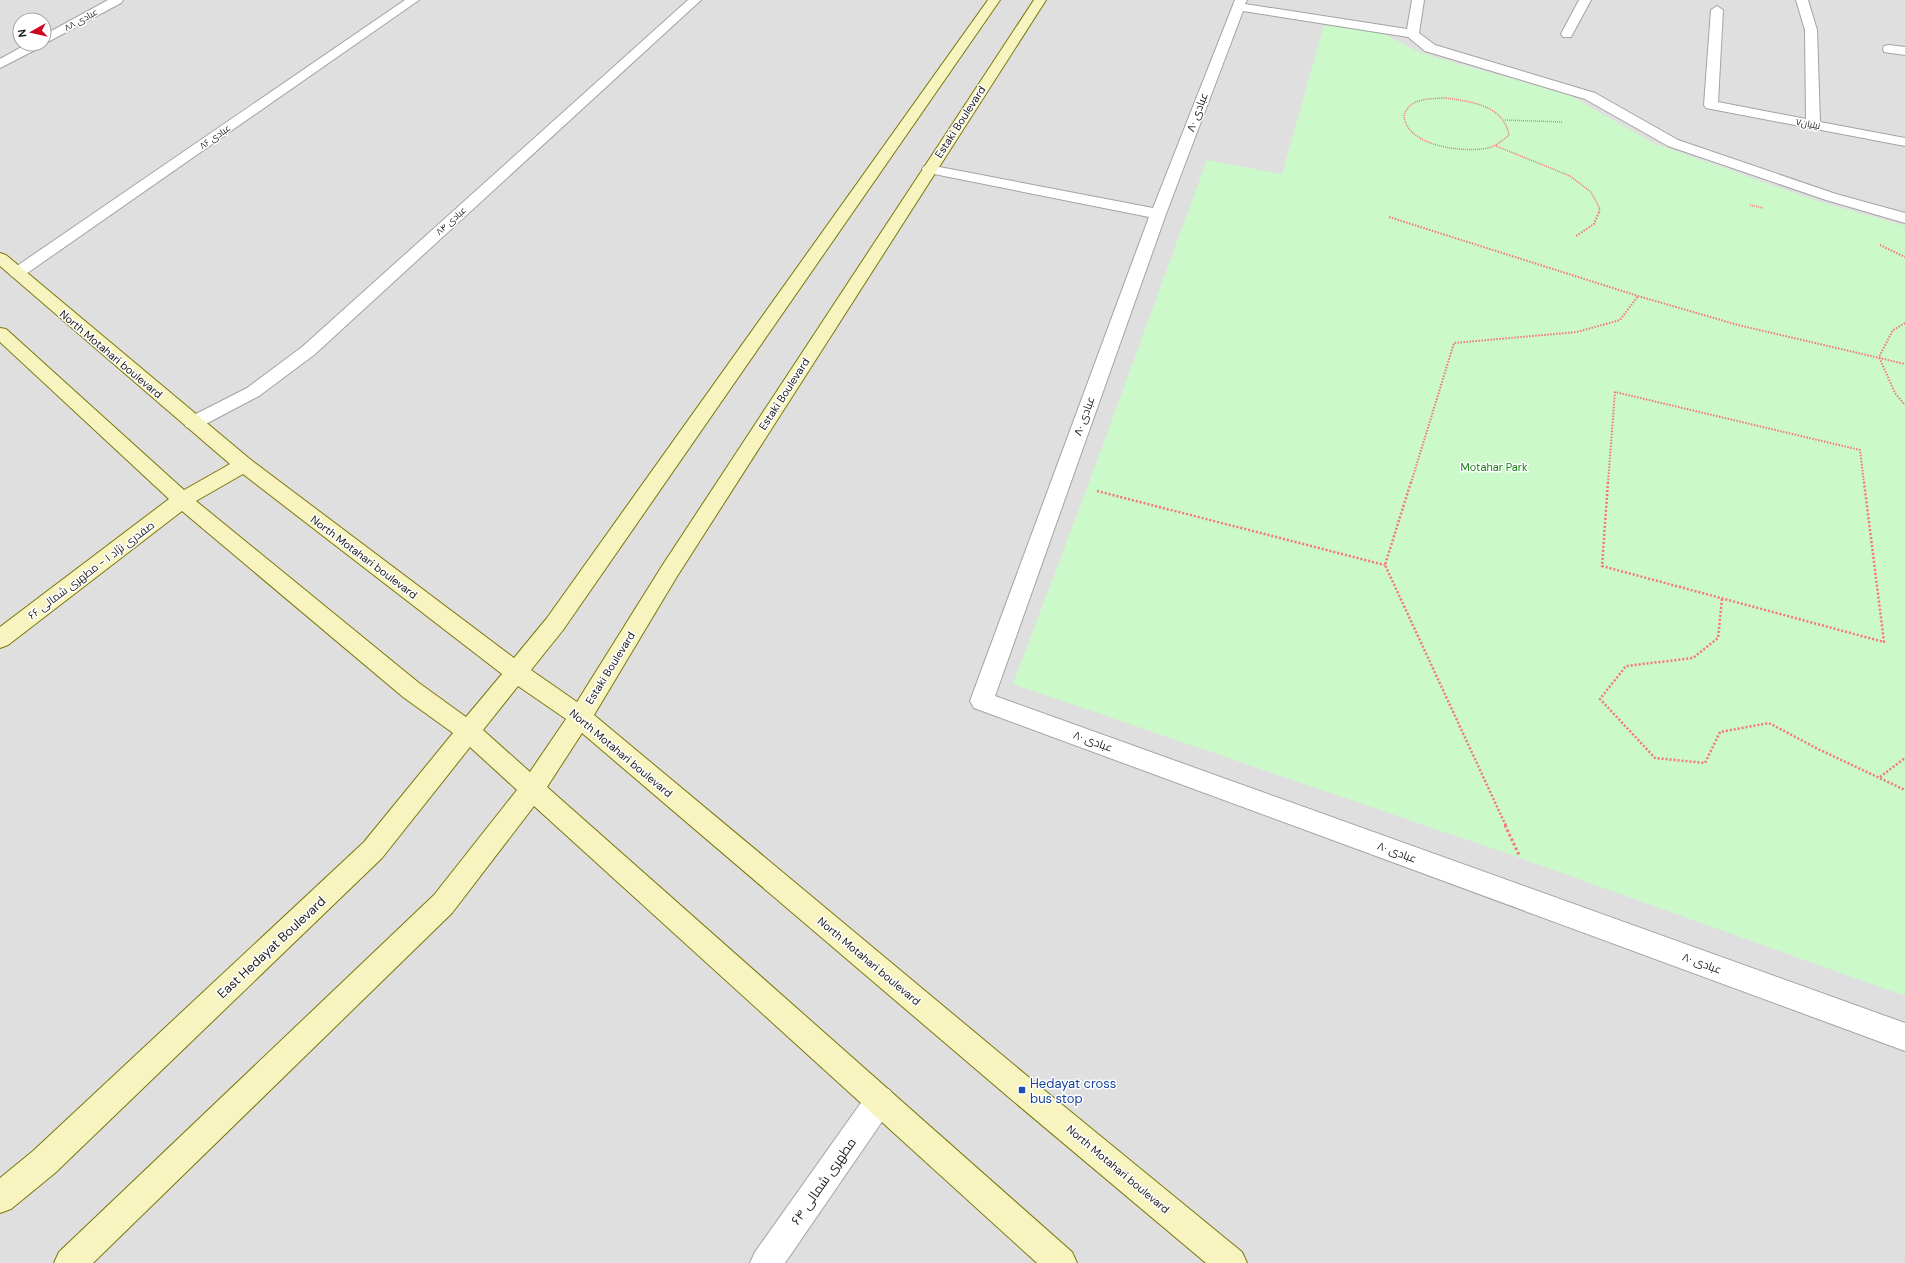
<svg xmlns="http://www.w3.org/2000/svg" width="1905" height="1263" viewBox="0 0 1905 1263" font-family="'DM Sans',Cairo,sans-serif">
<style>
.residential{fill:#e0dfdf;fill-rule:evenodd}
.park{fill:#cbf9c9}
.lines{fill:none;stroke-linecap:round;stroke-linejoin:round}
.street-casing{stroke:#a3a3a3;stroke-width:2}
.secondary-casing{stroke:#7a7808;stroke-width:2}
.path-far3{stroke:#f77578;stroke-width:1.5;stroke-dasharray:1 1;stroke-linecap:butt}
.path-far2{stroke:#f77578;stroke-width:2;stroke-dasharray:1.5 1.5;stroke-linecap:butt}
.path-far1{stroke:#f77578;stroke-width:2.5;stroke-dasharray:2 2;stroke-linecap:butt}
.path{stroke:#f77578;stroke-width:3;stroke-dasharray:2.5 2.5;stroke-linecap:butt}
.street{fill:#fff;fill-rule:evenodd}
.secondary{fill:#f8f4c0;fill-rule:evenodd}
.transit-dot{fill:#1a4fb4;stroke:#fff;stroke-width:1.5}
.labels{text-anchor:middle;stroke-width:3;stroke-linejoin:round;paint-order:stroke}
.far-street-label{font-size:9px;fill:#222;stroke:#fff}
.street-label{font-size:11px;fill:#222;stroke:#fff}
.park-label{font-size:11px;fill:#14810f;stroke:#fff}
.near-street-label{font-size:13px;fill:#222;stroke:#fff}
.near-transit-label{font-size:13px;fill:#164399;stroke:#fff;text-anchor:start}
</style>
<rect width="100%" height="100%" fill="#f2eee9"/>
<path class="residential" d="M0,0H1905V1263H0ZM20,20H44V44H20Z"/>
<polygon class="park" points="1324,25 1384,34 1421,53 1571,96 1653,143 1817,201 1905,226 1905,996 1520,858 1013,684 1087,488 1207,160 1282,174"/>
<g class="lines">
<g class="street-casing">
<g id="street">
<polygon points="108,0 123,0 121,3 44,44 44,35"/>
<polygon points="405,0 419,0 23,276 17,278 11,276 9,273 11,270"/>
<polygon points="688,0 701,0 314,355 259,396 200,427 193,429 186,427 184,423 186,419 247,388 302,347"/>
<polygon points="1235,0 1247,0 1245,4 1407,29 1412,0 1424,0 1419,33 1435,45 1595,93 1678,140 1836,194 1905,213 1905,223 1826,200 1668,146 1585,99 1425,51 1408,37 1243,11 1166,214 995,696 1905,1023 1905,1051 974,708 970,701 1149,217 924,172 922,169 924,166 929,165 1153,208"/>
<polygon points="1579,0 1591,0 1571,37 1563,37 1561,34"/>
<polygon points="1796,0 1808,0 1817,30 1820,122 1905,138 1905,146 1706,108 1704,105 1711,10 1717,6 1723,10 1718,102 1806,119 1805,30"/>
<polygon points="27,44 42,44 41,47 0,68 0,59"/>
<polygon points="1889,45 1905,47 1905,55 1884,52 1883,49 1884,46"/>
<polygon points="880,1085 890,1090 895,1100 890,1110 785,1263 750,1263 755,1252 870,1090"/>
</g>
</g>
<g class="secondary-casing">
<path id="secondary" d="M988,0H1000L563,630L531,670L577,702L662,566L1034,0H1046L676,578L594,715L1032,1080L1242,1252L1247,1263H1206L1012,1100L582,733L547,787L1072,1252L1077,1263H1037L534,806L452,913L93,1263H54L59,1252L434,895L517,790L470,747L382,858L55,1173L11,1209L0,1213V1178L33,1151L364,842L453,733L403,697L182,511L8,645L0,648V627L169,499L0,342V328L6,329L184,490L230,464L0,266V253L6,255L251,460L514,658L547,618ZM243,474L502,674L466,717L419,683L196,501ZM518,686L566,719L530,772L483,730Z"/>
</g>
<g class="path-far3">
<path d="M1446,98C1472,102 1503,105 1509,135C1502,141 1496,146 1488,148C1465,153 1407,147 1404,116C1409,97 1431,99 1446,98Z"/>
<polyline points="1505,120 1563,122"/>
<polyline points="1496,146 1570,176 1591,192 1600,209 1598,213"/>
<polyline points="1750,205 1763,208"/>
</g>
<g class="path-far2">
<polyline points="1389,217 1638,296 1738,325 1905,364"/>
<polyline points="1576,236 1594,224 1599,212"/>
<polyline points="1880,245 1905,257"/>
<polyline points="1905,323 1893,330 1879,357 1895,393 1905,405"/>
<polyline points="1411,483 1454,343 1577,332 1620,320 1638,296"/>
<polyline points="1608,483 1615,392 1860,450 1864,483"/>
</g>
<g class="path-far1">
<polyline points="1411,482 1385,565 1506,826"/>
<polyline points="1608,482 1602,566 1884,642 1864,482"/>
<polyline points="1097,491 1385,565"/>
<polyline points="1722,599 1718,638 1693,658 1626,666 1600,699 1655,758 1705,763 1720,732 1769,723 1818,749 1905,790"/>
<polyline points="1880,777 1905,758"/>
</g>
<polyline class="path" points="1505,825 1519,855"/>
<use href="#street" class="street"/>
<use href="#secondary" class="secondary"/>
</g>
<rect class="transit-dot" x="1018" y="1086" width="8" height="8" rx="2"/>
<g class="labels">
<g class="far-street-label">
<text transform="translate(81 20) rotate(-29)" y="3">عبادی ۸۸</text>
<text transform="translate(1808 124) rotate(11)" y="3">نیلیان۷</text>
<text transform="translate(215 137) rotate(-35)" y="3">عبادی ۸۶</text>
<text transform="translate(451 221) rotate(-42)" y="3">عبادی ۸۴</text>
</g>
<g class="street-label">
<text transform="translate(1197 112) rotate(-69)" y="4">عبادی ۸۰</text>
<text transform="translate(960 122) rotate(-57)" y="4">Estaki Boulevard</text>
<text transform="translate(111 354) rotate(40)" y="4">North Motahari boulevard</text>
<text transform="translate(784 394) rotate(-57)" y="4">Estaki Boulevard</text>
<text transform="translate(1084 416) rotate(-70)" y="4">عبادی ۸۰</text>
<text transform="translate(364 557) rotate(37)" y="4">North Motahari boulevard</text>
<text transform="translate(91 570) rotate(-37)" y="4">صفدری نژاد ۱ - مطهری شمالی ۶۶</text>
<text transform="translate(610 668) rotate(-58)" y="4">Estaki Boulevard</text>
<text transform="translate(1093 741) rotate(20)" y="4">عبادی ۸۰</text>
<text transform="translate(621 753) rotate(40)" y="4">North Motahari boulevard</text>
<text transform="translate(1397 852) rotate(20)" y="4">عبادی ۸۰</text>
<text transform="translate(869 961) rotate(40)" y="4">North Motahari boulevard</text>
<text transform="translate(1702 963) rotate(20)" y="4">عبادی ۸۰</text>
<text transform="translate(1118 1169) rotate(40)" y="4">North Motahari boulevard</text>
</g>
<g class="park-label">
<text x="1494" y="471">Motahar Park</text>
</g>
<g class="near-street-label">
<text transform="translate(271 947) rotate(-43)" y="5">East Hedayat Boulevard</text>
<text transform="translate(823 1181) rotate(-55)" y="5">مطهری شمالی ۶۴</text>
</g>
<g class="near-transit-label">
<text x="1030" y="1088">Hedayat cross<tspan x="1030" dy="15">bus stop</tspan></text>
</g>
</g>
<g transform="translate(32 32) rotate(262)"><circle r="19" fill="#ffffff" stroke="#a7a7a7"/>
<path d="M0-3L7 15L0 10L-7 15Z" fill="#ce051f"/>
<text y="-6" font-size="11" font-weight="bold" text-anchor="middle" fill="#222222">N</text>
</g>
</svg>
